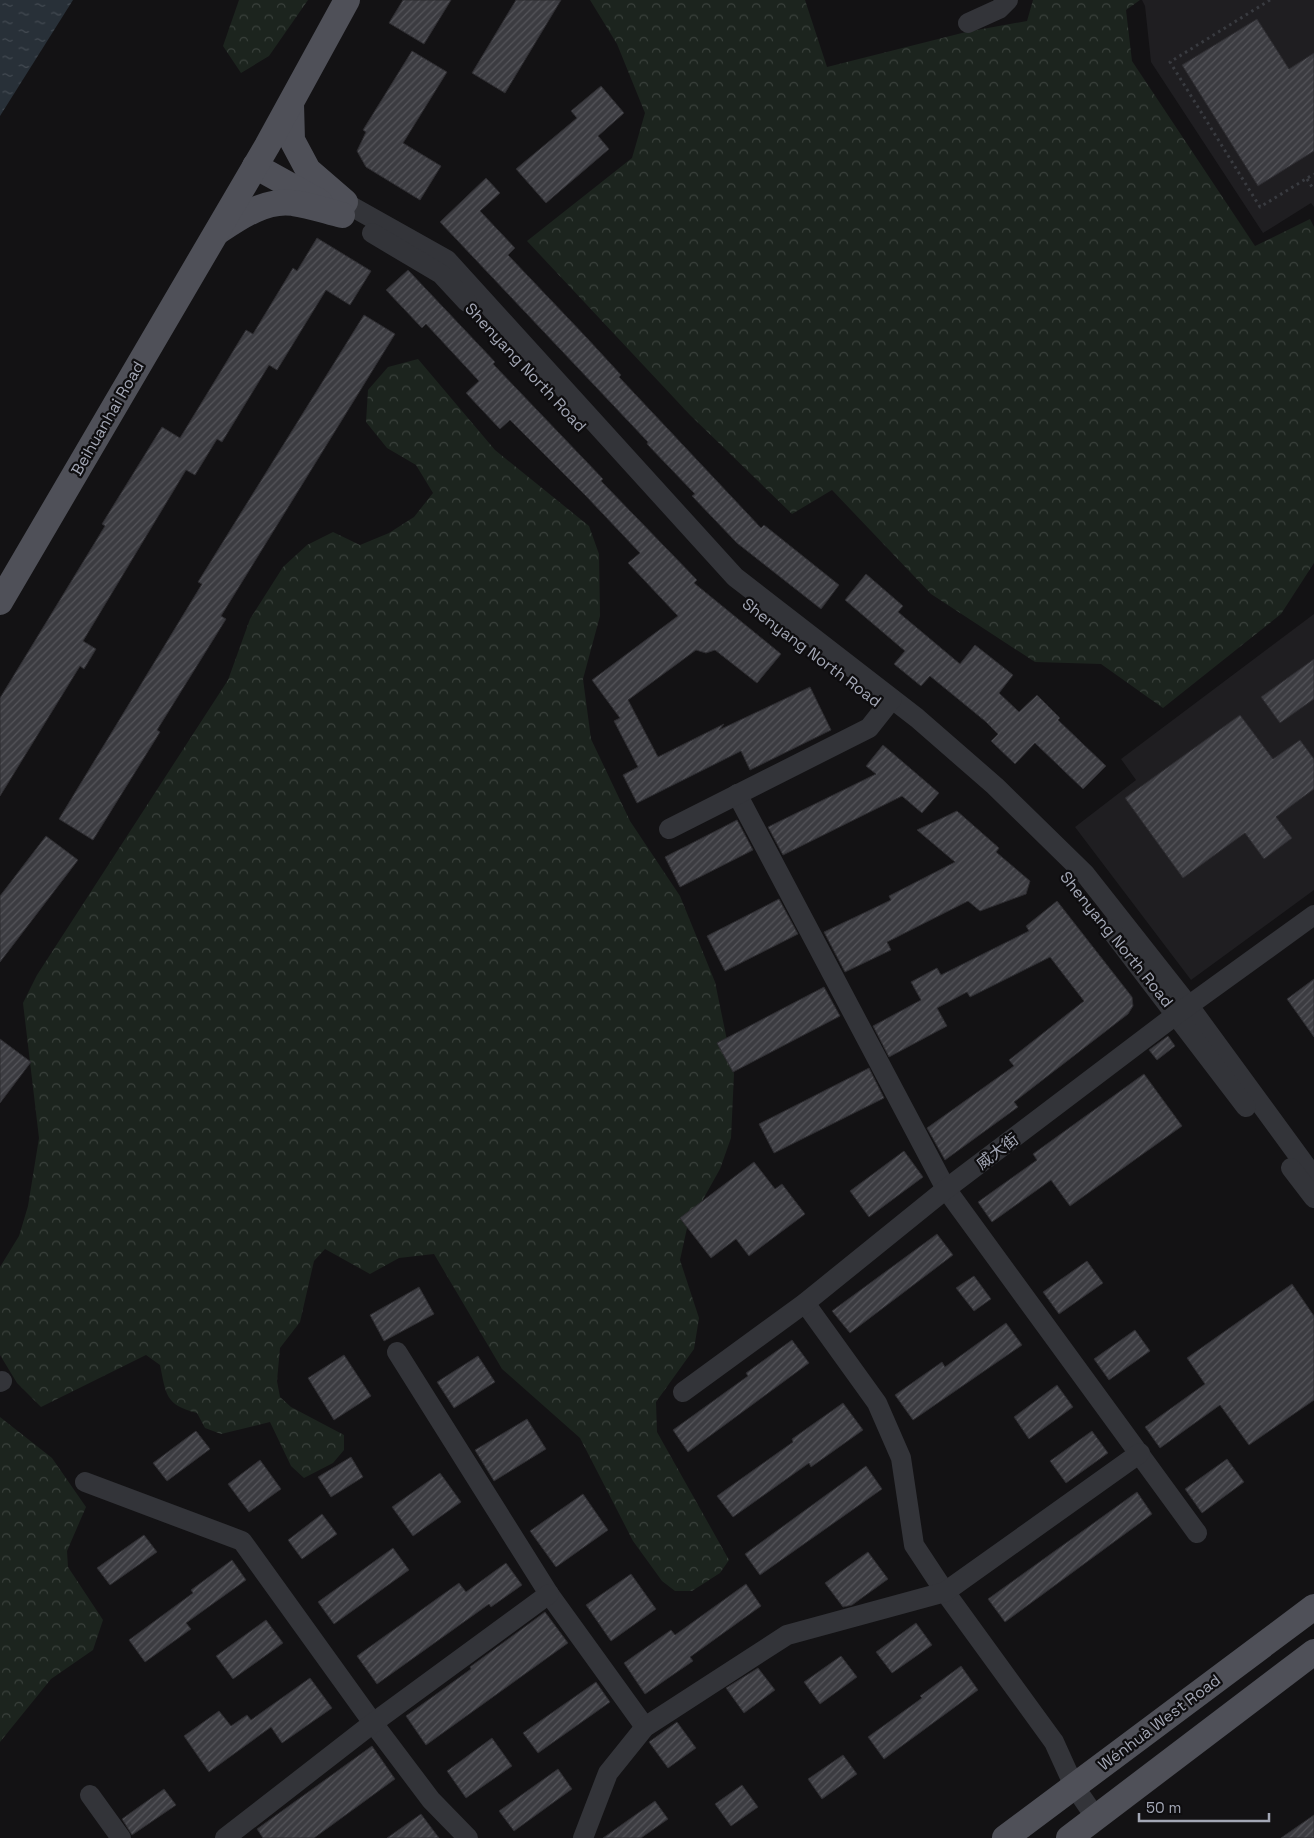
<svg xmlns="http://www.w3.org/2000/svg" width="1314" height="1838" viewBox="0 0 1314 1838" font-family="'Space Grotesk','Noto Sans SC',sans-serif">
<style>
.built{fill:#1f1e21}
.forest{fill:url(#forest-crowns)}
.water{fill:url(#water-ripples)}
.building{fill:url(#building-hatch);stroke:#2d2c30}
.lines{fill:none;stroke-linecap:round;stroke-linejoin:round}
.path{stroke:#393b40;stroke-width:3;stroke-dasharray:2.5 4;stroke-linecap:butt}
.minor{stroke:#333439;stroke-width:20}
.major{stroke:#4f5058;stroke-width:26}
.labels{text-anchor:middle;stroke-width:4.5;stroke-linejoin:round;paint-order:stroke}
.street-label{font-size:16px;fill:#a3a7b5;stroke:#0e0d0f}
</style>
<defs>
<pattern id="forest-crowns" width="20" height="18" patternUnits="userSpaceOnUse" patternTransform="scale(1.25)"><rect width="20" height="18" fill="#1c241e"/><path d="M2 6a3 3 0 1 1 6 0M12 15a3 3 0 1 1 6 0" fill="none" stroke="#3a413c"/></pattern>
<pattern id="water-ripples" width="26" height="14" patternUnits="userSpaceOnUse" patternTransform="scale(1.25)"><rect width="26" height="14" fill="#283038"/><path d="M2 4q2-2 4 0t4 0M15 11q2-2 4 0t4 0" fill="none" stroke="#444b53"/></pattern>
<pattern id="building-hatch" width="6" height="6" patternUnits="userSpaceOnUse" patternTransform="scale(1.25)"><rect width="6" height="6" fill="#3c3c41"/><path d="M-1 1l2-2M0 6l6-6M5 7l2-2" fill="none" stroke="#55555a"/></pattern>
</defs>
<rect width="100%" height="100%" fill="#131214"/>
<g class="built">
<polygon points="1142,0 1314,0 1314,207 1311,203 1263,233 1151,62 1145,6"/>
<polygon points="1314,614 1314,890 1191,980 1075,827 1136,780 1121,759"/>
</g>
<g class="forest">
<polygon points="239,0 308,0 269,56 241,73 223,46"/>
<polygon points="590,0 805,0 827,67 966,32 1027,21 1033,0 1140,0 1126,10 1132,61 1255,246 1310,219 1314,227 1314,563 1281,614 1163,708 1101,664 1035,662 931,594 832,490 792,514 690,415 527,241 632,158 645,113 617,44"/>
<path d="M418,359L495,450L589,526L599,554L600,616L583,679L591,739L630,821L680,896L715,982L734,1074L731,1138L720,1169L687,1228L680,1260L699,1318L694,1349L656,1402L657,1432L729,1560L720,1573L692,1591H675L662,1581L633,1541L580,1438L502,1369L434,1254L399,1258L370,1274L325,1249L314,1261L300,1322L280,1348L277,1381L280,1397L291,1407L344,1435V1450L333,1463L304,1478L291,1466L270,1422L221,1434L205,1428L197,1413C165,1405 166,1394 160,1365L146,1355L41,1407L17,1383L0,1355V1267L19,1236L28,1206L39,1138L23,1003L37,975L228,680L250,619L283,567L307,545L333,532L360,545L389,533L414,517L433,493L416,465L387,448L366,422L368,390L388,367Z"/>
<polygon points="0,1417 52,1458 86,1507 67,1551 68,1567 103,1620 93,1650 51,1679 0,1742"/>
</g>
<polygon class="water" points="0,0 73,0 0,116"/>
<g class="building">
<polygon points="403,0 451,0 424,44 389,23"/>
<polygon points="516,0 561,0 505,93 472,73"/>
<polygon points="1257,19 1289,69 1314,53 1314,151 1258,186 1182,65"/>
<polygon points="412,51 447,72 403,143 441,166 420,200 366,167 357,151 366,132 363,130"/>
<polygon points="601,86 624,113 598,136 609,149 546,203 516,169 577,118 571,111"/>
<polygon points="486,178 500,193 480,211 515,248 508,255 586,337 621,375 619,377 761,528 764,525 839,585 821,609 737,543 692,496 695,494 647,444 648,442 440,222"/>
<polygon points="317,238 371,271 350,305 326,290 277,370 269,365 222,442 217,439 195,475 186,470 83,641 96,649 84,669 80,666 0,796 0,698 105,526 102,524 162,427 180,438 246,330 253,334 293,268 297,271"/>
<polygon points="408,270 495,362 493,364 603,479 601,481 697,580 694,583 781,654 757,683 715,650 706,653 696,650 628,700 658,757 724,724 719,730 810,687 831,730 750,770 741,751 637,803 623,775 638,767 614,721 620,718 592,680 678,616 628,563 640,553 586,496 510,420 500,429 466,393 479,381 426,324 422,328 386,290"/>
<polygon points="364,315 395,334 221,616 226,619 157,730 160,732 93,840 59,819 202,584 198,582"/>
<polygon points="866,574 903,606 898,612 960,664 975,645 1013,675 999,693 1019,712 1037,695 1060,718 1058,720 1106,766 1083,789 1035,743 1015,764 991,741 998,734 985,721 930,676 921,686 894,664 905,651 845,600"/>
<polygon points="1314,659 1314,699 1280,723 1261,697"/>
<polygon points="1240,715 1273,759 1300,740 1314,759 1314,789 1276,817 1292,838 1264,859 1245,833 1183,878 1125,798"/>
<polygon points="883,745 939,793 922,813 902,796 783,855 768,827 876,774 866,766"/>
<polygon points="957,811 999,848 996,852 1030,881 1026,894 980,911 968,901 887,942 891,950 845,972 824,932 891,900 889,896 955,862 917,830"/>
<polygon points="737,820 753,850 680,887 665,857"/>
<polygon points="46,836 78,860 0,962 0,896"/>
<polygon points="779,899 798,934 725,971 707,936"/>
<polygon points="1057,901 1132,997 1133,1006 1128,1014 1014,1102 1018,1107 945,1160 927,1128 1014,1066 1009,1060 1084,1001 1050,957 970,997 967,992 937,1008 947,1026 889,1057 873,1026 921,1000 911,982 937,968 941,975 1029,931 1026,926"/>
<polygon points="1314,979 1314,1037 1287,999"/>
<polygon points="824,987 840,1016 733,1072 717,1043"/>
<polygon points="1168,1036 1175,1046 1157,1060 1149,1050"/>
<polygon points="0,1039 31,1062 0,1103"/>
<polygon points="869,1068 884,1098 774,1153 759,1124"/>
<polygon points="1144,1074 1182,1126 1070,1206 1051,1180 992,1222 978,1202 1037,1160 1033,1154"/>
<polygon points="904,1151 923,1177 869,1217 850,1191"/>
<polygon points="754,1162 775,1189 782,1184 805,1214 749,1256 736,1239 711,1258 680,1218"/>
<polygon points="937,1234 953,1255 850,1333 832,1311"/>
<polygon points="1087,1261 1103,1283 1059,1314 1043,1292"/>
<polygon points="974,1276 991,1299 974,1311 956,1288"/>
<polygon points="1292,1284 1314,1316 1314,1400 1249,1445 1220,1405 1160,1448 1145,1427 1205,1384 1187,1358"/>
<polygon points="419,1287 434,1314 384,1341 370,1315"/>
<polygon points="1006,1323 1022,1345 913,1420 895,1395 942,1362 945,1367"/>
<polygon points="1135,1330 1150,1351 1109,1380 1094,1359"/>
<polygon points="792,1340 809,1363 688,1452 673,1430 748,1376 746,1373"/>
<polygon points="344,1355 371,1396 334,1420 308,1378"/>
<polygon points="478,1356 495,1382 454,1408 437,1382"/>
<polygon points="1057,1385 1073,1407 1029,1439 1014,1417"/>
<polygon points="843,1403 863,1430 811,1467 809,1463 733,1517 717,1496 793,1442 792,1439"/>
<polygon points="527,1419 546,1449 494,1481 475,1450"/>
<polygon points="196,1431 210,1449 167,1481 153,1463"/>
<polygon points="1092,1431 1108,1453 1066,1483 1050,1461"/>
<polygon points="351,1457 363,1477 331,1497 318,1477"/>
<polygon points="1227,1459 1244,1482 1202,1513 1185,1489"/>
<polygon points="260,1460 281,1489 249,1512 228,1484"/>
<polygon points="866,1466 882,1489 760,1575 745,1554"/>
<polygon points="440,1473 461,1502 413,1536 392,1507"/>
<polygon points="1137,1492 1152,1514 1005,1622 988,1599"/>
<polygon points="583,1494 608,1530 556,1567 530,1531"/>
<polygon points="322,1514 337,1534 302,1559 288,1540"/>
<polygon points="144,1535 157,1552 110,1585 97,1568"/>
<polygon points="393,1548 409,1570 334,1624 318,1602"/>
<polygon points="868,1552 888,1579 852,1605 843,1607 825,1583"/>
<polygon points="232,1560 246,1580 186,1623 191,1629 145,1662 129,1640 193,1593 191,1590"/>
<polygon points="506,1563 522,1585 491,1607 489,1604 377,1684 357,1656 459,1583 466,1592"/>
<polygon points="631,1574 656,1609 611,1641 586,1605"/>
<polygon points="746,1584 761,1606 690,1657 693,1661 645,1694 624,1663 671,1630 675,1635"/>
<polygon points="545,1612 568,1643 426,1745 406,1716 471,1669 470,1667"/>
<polygon points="266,1620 283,1643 233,1679 216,1656"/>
<polygon points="916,1623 932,1645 892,1673 876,1652"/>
<polygon points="841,1656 857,1677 820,1704 804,1682"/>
<polygon points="961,1666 978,1690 884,1759 868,1737 922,1698 920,1696"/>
<polygon points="758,1668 775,1690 744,1713 726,1688"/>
<polygon points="310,1678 332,1708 282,1743 271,1727 209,1772 184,1736 219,1711 231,1726 247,1715 251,1720"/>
<polygon points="596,1682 610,1702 538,1753 523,1733"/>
<polygon points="677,1722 696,1748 668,1768 649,1742"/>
<polygon points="492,1738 512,1766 466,1798 447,1771"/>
<polygon points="372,1746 395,1779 314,1838 263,1838 257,1829"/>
<polygon points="843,1755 857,1774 822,1799 808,1779"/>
<polygon points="558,1769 572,1789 514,1831 499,1811"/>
<polygon points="742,1785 758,1807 731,1826 715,1804"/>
<polygon points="164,1789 176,1805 132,1835 122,1819"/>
<polygon points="655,1801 668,1819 641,1838 603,1838"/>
<polygon points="421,1814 439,1838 387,1838"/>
<polygon points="1314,1815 1314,1838 1281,1838"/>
</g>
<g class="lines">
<g class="path">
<polyline points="1270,0 1170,62 1260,207 1314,174"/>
<polyline points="1307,179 1314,190"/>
</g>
<g class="minor">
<polyline points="968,23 999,9 1008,0"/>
<polyline points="333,196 447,260 735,577 917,718 995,786 1085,874 1189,1006 1314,1177"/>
<polyline points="372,233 441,274 467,302"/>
<polyline points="737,794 946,1189 1197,1533"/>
<polyline points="669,829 869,728 892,699"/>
<polyline points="1110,929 1246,1107"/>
<polyline points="1291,1168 1314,1198"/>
<polyline points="805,1303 877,1403 901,1458 914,1545 945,1592 1054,1742 1074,1786 1096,1818"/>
<polyline points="397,1352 549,1594 645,1727"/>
<polyline points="0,1382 2,1381"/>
<polyline points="683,1392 805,1303 946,1189 1177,1014 1314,915"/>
<polyline points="85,1482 242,1541 373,1723 431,1800 468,1838"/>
<polyline points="90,1795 121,1838"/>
<polyline points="225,1838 373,1723 549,1594"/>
<polyline points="583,1838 608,1773 645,1727 787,1635 945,1592 1140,1453"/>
</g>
<g class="major">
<polyline points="291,104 292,140 308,170 345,202"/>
<polyline points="255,166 320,202"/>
<path d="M219,231C240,217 266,199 293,203C309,205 326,211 342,215"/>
<polyline points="0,602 267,146 347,0"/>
<polyline points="1005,1838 1314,1607"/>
<polyline points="1069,1838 1314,1652"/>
</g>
</g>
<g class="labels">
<g class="street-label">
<text transform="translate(526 367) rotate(47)" y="6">Shenyang North Road</text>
<text transform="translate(107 418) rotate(-60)" y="6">Beihuanhai Road</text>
<text transform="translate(812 652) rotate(37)" y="6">Shenyang North Road</text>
<text transform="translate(1117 939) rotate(51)" y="6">Shenyang North Road</text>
<text transform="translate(997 1151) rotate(-37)" y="6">威大街</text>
<text transform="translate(1159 1722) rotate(-37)" y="6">Wénhuà West Road</text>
</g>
</g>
<path d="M1139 1813v8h130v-8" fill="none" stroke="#a3a7b5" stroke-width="2.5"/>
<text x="1146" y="1813" font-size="15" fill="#a3a7b5" stroke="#0e0d0f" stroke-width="4" paint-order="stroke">50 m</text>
</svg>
